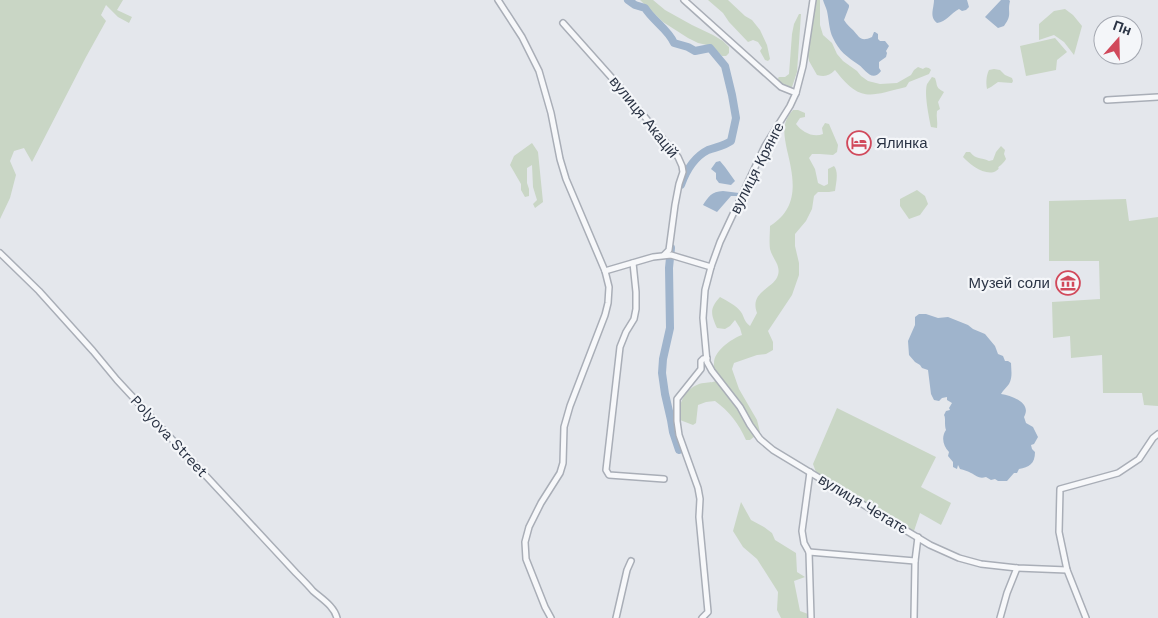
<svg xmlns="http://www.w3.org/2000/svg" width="1158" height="618" viewBox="0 0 1158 618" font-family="'Work Sans',sans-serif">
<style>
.green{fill:#c9d6c5}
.water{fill:#9fb4cc}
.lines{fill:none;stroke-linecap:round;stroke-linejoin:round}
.river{stroke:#9fb4cc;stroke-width:8}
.minor-casing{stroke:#a9aeb7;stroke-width:8}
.minor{stroke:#f7f8fa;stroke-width:5}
.labels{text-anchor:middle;stroke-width:4.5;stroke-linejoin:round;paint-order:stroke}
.street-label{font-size:15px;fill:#2b3445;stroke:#f4f6f9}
.poi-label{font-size:15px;fill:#2b3445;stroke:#f4f6f9;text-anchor:start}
</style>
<rect width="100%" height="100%" fill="#e4e7ec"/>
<g class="green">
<polygon points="0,0 123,0 117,10 132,17 129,23 118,17 106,5 101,15 106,21 86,57 32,162 24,148 14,151 10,161 16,175 10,198 0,219"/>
<polygon points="640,0 653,0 665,10 692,25 713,35 723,41 729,47 729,53 726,56 722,56 716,50 707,45 698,43 688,38 663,22"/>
<polygon points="708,0 728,0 745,16 752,20 760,30 767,45 770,59 768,61 765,60 760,51 762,48 758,42 753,40 748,42 729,22 723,13"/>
<path d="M815,0H820V25L823,35L832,43L837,54L843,61L857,71L861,76L868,81L880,84L897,83L911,75L914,70L918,67L923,69C926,67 928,67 931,70L929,74L909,82L906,87C869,96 861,103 835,70C829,76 825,77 817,75L809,61L808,55L812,18Z"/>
<polygon points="1065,9 1073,15 1082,26 1074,55 1064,42 1054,35 1039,40 1039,24 1054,11"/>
<path d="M799,14H801L797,72L792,87C786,88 780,86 778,78L779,77H785L789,74L792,34L794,24Z"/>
<polygon points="1055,38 1067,52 1057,60 1056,70 1026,76 1020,46"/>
<path d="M994,69L1000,70L1005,75L1012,78L1013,81L1012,83L998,82L991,87L987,89C986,83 986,76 989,70Z"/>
<path d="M932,77L935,78C938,86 935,87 944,92L938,102L940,109L937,111C936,117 938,122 937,128L931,127C929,117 924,94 927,84C928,83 931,78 932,77Z"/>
<path d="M793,110H798L805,113V117L800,118L796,124C802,132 813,138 823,134L822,128L825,123L829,124L838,145L837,152L833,155L820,154H812L809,158L815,169L818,183L824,186L828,184V169L834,166C839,172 836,183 835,191L829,192H818L814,196L812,209L806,221L795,234V246L799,263V275L792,295L768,331L773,342V350L766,354L757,355L734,363L732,369L739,389L757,420L760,432L750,440H746C739,424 729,411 715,401L706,402L698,405L696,423L693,425L680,420C680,416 679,412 680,408C681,396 692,384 704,383C710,382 714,383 719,379C716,374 713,369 714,363C714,351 731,339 742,335L740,328L735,320L730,326L725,329L717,328C711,314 709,309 720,297C727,301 736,305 741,312C745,318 743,320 750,326L757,313C749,291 774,289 778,275C781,265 772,258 770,249C769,242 770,233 770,226C800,207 794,179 787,150C784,134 781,123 793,110Z"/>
<polygon points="532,143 538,152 543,202 535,208 533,204 537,200 533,187 532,165 527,168 527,183 529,189 529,196 525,197 521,190 521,184 510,165 514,156"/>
<path d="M1001,146L1005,150L1004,154L1006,159C1005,161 1003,163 1001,165C995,169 1002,167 996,171C986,177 969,164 963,157L966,152H970C976,160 981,157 989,161L993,160L996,152Z"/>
<polygon points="917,190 925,196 928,204 920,215 909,219 900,206 900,199"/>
<polygon points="1126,199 1129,221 1158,217 1158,406 1144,405 1142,393 1103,393 1102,355 1071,358 1070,336 1053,338 1052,302 1100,299 1099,261 1049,261 1049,201"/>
<polygon points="837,408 936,457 921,487 951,503 941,525 920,513 913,534 817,475 813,464"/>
<polygon points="741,502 751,520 764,527 772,533 775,540 796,553 797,572 805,577 794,581 800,611 808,614 808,618 781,618 777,610 778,592 757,559 743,547 733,531"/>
</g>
<g class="water">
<path d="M823,0H844L849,5V7L844,20C847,25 850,27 853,30C860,38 861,42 872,37L874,32H875L878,34V39L880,41H885L889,46L886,51L887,53L886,57L879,62V68L881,71C872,83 865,69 859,65C847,57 839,51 833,38C829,30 829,20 827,11C826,7 824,4 823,0Z"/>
<path d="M934,0H967L969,7L966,10L962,11L959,9C951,13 946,22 937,23C929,17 934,8 934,0Z"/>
<path d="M1001,0H1009L1010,1C1007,13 1013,14 1004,26L998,28L985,17Z"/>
<polygon points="720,161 725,167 735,181 731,185 719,183 716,179 716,173 711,169 716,162"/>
<path d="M723,191L739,193L738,196H731L717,212L703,205C709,196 711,192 723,191Z"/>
<path d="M919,314H926L938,318L948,317L968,325L973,329L985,334L995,346L998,354L1003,356L1005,361H1008L1011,363C1011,370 1013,376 1009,384C1007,387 1003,390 1001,394C1013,396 1032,403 1024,417L1026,423L1033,427L1038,437L1034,444L1031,445L1032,449L1035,452C1035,464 1029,467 1019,469L1017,473H1014L1007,481H998L995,479L991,480L986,477C979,479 977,476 971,473C968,471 964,470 960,469L958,465L957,469L953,467V462L948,456L949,452C943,446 941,437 946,430C944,424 946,418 944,415L946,411L950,410L949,408L952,403L947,400V397L942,398L939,401L934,400L931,394L928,370L922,368L920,365L915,362L909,355L908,341L915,325V317Z"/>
</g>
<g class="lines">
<g class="river">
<path d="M628,0L635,5L645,8C653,21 668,29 674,43L688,47L695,51L710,48L725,66L732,95L736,118L731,141C724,146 716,147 708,150C694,157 686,171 681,185"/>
<polyline points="671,248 669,268 670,328 663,359 662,373 665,394 671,420 673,432 679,450"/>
</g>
<g class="minor-casing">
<g id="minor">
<polyline points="498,0 522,37 539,71 551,113 560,159 566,179 605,271 609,287 608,303 605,315 570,406 564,427 563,463 560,473 541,503 529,527 525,542 526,559 545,607 551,618"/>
<polyline points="684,0 781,87 796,93 790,106 765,146 720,242 711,267 705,290 703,318 707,362 712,371 740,407 750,425 760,439 773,450 930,545 959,558 981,564 1017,568 1067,570"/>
<polyline points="563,23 620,87 678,157 682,166 683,172 679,184 675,205 669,250 664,255"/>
<polyline points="796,93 803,66 813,0"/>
<polyline points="1107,100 1158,97"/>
<path d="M0,253L39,291L93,351L117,380L296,573C302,579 308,585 313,591C322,599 334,606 337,618"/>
<polyline points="633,263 636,292 636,309 634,319 626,332 620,347 606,470 609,475 664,479"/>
<polyline points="605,271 653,257 671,255 711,267"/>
<polyline points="810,472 802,531 804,543 809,552 811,618"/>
<polyline points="809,552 915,561"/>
<polyline points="616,618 627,570 631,561"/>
<polyline points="702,618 708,612 699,517 700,499 698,488 679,435 677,421 677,399 701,369 701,361 703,359 707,358"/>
<polyline points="914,618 915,561 918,537"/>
<polyline points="1000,618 1007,593 1017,568"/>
<polyline points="1086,618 1067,570 1059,532 1060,489 1118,473 1139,459 1153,438 1158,434"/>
</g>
</g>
<use href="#minor" class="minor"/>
</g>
<defs>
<g id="hotel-ring" transform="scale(1.25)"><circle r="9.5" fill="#f4f6f9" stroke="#d1495b" stroke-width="1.5"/><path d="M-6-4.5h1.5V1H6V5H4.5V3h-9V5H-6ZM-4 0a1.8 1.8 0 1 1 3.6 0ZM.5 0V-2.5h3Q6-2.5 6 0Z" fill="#d1495b"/></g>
<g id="museum-ring" transform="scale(1.25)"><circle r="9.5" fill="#f4f6f9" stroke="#d1495b" stroke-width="1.5"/><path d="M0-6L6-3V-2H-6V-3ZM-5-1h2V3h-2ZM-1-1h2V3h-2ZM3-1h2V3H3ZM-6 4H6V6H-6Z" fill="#d1495b"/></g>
</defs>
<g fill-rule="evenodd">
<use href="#hotel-ring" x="859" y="143"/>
<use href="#museum-ring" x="1068" y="283"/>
</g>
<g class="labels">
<g class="street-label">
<text transform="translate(644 117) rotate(51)" y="5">вулиця Акацій</text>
<text transform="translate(757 168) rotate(-63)" y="5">вулиця Крянге</text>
<text transform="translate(169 436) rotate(47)" y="5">Polyova Street</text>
<text transform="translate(863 504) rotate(31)" y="5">вулиця Четатє</text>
</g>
<g class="poi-label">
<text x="876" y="148">Ялинка</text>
<text x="1050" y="288" text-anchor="end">Музей соли</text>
</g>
</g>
<g transform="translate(1118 40) rotate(20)"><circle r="24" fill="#f4f6f9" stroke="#a4a8b1"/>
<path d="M0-4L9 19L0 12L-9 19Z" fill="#d1495b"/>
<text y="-8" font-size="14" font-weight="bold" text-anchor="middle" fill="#2b3445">Пн</text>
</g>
</svg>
